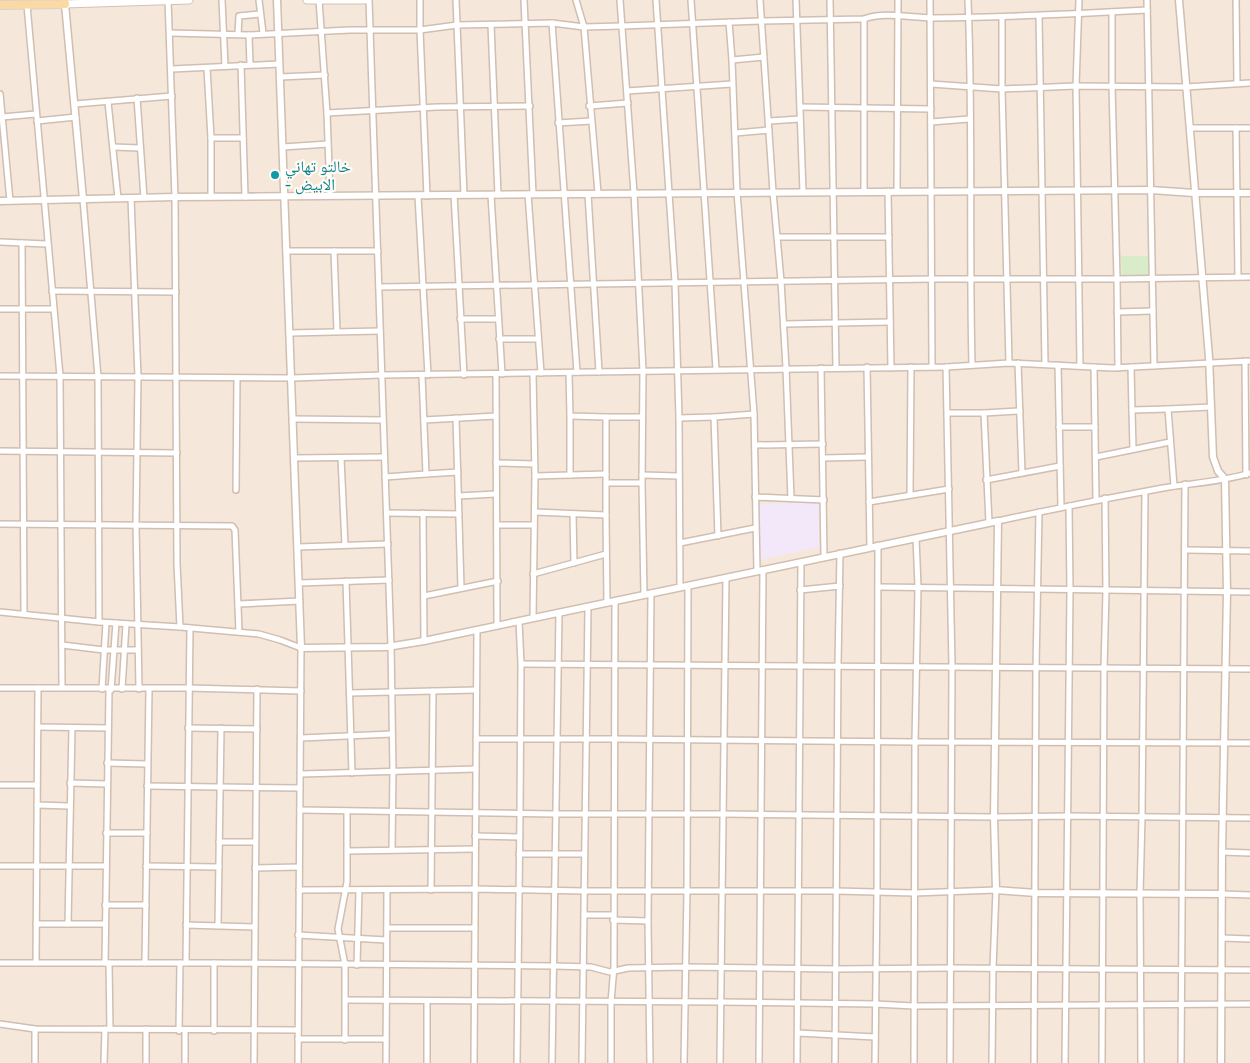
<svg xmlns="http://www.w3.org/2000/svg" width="1250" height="1063" viewBox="0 0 1250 1063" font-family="'Golos Text','Noto Naskh Arabic',sans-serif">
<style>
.residential{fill:#f5e8da}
.education{fill:#f3e8fa}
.grass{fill:#d8ecc9}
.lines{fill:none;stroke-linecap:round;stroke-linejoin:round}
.minor-casing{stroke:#d1beb0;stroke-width:8}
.tertiary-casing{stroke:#d1beb0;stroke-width:9}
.secondary-casing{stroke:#d6c0b0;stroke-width:9}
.primary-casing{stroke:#dad1cd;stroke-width:10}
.minor{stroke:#fff;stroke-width:5}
.tertiary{stroke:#fff;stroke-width:6}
.secondary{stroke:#fff;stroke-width:7}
.primary{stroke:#fbd9a5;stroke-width:8}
.culture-dot{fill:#0f9aa8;stroke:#fffaf3;stroke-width:2}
.labels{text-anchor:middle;stroke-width:4.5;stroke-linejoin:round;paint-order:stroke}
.culture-label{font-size:16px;fill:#0d838f;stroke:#fffaf3;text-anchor:start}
</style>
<rect width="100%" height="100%" fill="#fdf6ec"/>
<rect class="residential" x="0" y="0" width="1250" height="1063"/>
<polygon class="education" points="819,502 819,547 760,560 759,504"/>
<polygon class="grass" points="1121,256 1148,256 1149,275 1122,275"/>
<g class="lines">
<g class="minor-casing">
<g id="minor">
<polyline points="168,0 175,197 177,564 180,627"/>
<polyline points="222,0 225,66"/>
<polyline points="259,0 263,33"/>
<polyline points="319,0 327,113 330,196"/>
<polyline points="369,0 391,646 393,771 392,850"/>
<polyline points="420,0 420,30 427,196"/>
<polyline points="456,0 464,195"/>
<polyline points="524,0 533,194"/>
<polyline points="576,0 584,27 598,193"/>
<polyline points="620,0 634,193 643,371 642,483 644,595"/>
<polyline points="656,0 675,282 679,418 680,587"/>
<polyline points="691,0 716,369"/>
<polyline points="760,0 773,192 781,281 786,368 791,498"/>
<polyline points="796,0 803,192"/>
<polyline points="830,0 836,368"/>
<polyline points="930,0 932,367"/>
<path d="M968,0C973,122 969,244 972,365"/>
<polyline points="1079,0 1076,86 1080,366"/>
<polyline points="1147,0 1154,366"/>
<polyline points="1236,0 1237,83"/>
<polyline points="27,5 60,376 62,688"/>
<polyline points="1039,16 1045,364"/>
<polyline points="1002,17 1002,89 1009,363"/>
<polyline points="864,19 864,191"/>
<polyline points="729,22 732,60 737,192 754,414 757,571"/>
<polyline points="552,23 577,372"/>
<polyline points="491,25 498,195"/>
<path d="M170,33L249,35L350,30H420L457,25L552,23L584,27L622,26L761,21L864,19C885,11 910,18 932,18C1004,17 1076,14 1147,10"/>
<polyline points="238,34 239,16 260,14"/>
<polyline points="249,35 250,65"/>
<polyline points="732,60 764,57"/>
<polyline points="241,65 245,197"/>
<polyline points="207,68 211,138 211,197"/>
<polyline points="172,69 279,64"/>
<polyline points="280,77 325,75"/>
<polyline points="931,84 1002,89 1076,86 1186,87 1250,83"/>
<polyline points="627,91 732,84"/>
<polyline points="0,94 10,201"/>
<polyline points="137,98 144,198"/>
<polyline points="108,102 118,198"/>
<polyline points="75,104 172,96"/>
<polyline points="589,106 628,103"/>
<polyline points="800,107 931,109"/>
<polyline points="327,113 437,107 530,106"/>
<polyline points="2,117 36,114"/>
<polyline points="37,121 76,117"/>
<polyline points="769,121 800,119"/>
<polyline points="931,122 969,119"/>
<polyline points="558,123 591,121"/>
<polyline points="1191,128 1250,128"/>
<polyline points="1236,128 1238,277"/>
<polyline points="735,133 769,130"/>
<polyline points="211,138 243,138"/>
<polyline points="113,147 140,148"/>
<polyline points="283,147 328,144"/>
<polyline points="888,191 891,368"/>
<polyline points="897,191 898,0"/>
<polyline points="528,194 541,373"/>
<polyline points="588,194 599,372"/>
<polyline points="454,195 464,375"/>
<polyline points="491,195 502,374"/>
<polyline points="418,196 428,375"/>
<polyline points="131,198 138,377 136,524 139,689"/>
<polyline points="83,199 98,377 99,622"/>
<polyline points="778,237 889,237"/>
<polyline points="0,242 47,244"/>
<polyline points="22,243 24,614"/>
<polyline points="286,251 378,251"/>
<polyline points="334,251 337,331"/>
<polyline points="379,287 932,279 1117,279 1112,86 1112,12"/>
<polyline points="52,291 176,292"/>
<polyline points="0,309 53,309"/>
<polyline points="1117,312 1153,311"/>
<polyline points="460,319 498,319"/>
<polyline points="784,324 890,322"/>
<polyline points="289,333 380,331"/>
<polyline points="499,339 538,339"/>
<polyline points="1245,361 1246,475"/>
<polyline points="1018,363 1022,473"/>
<polyline points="1058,365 1061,507"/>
<polyline points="867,367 870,547"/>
<polyline points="946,367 952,666 950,1063"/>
<polyline points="1094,367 1096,500"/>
<polyline points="1131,367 1132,410 1168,409"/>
<polyline points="821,368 824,557"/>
<polyline points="1118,368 1117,279 1250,277"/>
<polyline points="533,373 535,476 533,618"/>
<polyline points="569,373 570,416 606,417 606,515"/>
<polyline points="496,374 497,626"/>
<polyline points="0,376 292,378 382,375 946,367 1009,363 1113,368 1250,361"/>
<polyline points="1132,410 1133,449"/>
<polyline points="948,413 984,413 989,523"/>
<polyline points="984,413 1020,411"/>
<polyline points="606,417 642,417"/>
<polyline points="456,418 461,588"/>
<polyline points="679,418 714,417"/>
<polyline points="293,419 383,420"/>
<polyline points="424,420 496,416"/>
<polyline points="1059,427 1095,427"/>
<polyline points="755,445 823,444"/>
<polyline points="0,451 177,453"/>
<polyline points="1096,457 1170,442"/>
<polyline points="294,458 384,457"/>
<polyline points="341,458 345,545"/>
<polyline points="823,458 868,457"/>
<polyline points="496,463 534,464"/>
<polyline points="426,474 458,472"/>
<polyline points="570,475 570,416"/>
<polyline points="642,475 678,476"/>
<polyline points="535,476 606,474"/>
<polyline points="385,477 426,474 422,375"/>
<polyline points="986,480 1060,466"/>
<polyline points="607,483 642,483"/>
<polyline points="1174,486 1168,409 1211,407"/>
<polyline points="236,490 237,378"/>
<polyline points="910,494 911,367"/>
<polyline points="458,496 496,494"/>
<polyline points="755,497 824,500"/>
<polyline points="869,502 949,489"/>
<polyline points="535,512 606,515 607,603"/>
<polyline points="387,513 459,514"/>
<polyline points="423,513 424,641"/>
<polyline points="573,514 574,563"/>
<path d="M998,521C1053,509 1108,498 1163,488C1192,483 1222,482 1250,473"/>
<polyline points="0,524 232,526 235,530 239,632"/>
<polyline points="497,525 534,525"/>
<polyline points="718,536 714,417 754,414"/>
<polyline points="680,543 755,528"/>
<polyline points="298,547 388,544"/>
<polyline points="1186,550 1250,551"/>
<polyline points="533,574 606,554"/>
<polyline points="346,581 352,773"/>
<polyline points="299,583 389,580"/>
<polyline points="879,587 1250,592"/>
<polyline points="800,590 840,586"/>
<polyline points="424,596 498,581"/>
<polyline points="238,604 300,601"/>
<polyline points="0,612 99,622 180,627 259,634 280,640 301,648 298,1063"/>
<polyline points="62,645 104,650 138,650"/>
<polyline points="521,664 1250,669"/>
<polyline points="0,688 188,688 301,691"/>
<polyline points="102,689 106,623"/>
<polyline points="122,689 126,624"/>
<polyline points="111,690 116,623"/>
<polyline points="350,693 476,690"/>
<polyline points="38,727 108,728"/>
<polyline points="188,728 257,729"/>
<polyline points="301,738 392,734"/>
<polyline points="476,739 615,739 915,742 1250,743"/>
<polyline points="107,763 147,764"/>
<polyline points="301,774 476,769"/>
<polyline points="70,783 107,784"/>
<polyline points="0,785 37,785"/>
<polyline points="147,786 300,788"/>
<polyline points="37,805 69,806"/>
<polyline points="300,810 555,814 723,814 994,817 1068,816 1250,818"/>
<polyline points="106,833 147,833"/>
<polyline points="475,836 520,837"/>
<polyline points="219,842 255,842"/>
<polyline points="348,851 475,849"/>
<polyline points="1222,852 1250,853"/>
<polyline points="519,854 584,854"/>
<polyline points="0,866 105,866"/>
<polyline points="146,866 219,867"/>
<polyline points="255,868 299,867"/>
<polyline points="299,890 475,889 584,891 836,891 914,893 996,890 993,968 992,1063"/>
<polyline points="431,890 433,691"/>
<polyline points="1222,894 1250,895"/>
<polyline points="105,905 146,905"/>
<polyline points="584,915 613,915"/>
<polyline points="613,920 648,921"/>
<polyline points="36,924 105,924"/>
<polyline points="68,924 72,728"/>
<polyline points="186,925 255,927"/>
<polyline points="218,926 221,728"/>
<polyline points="387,928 475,928"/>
<polyline points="298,935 386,940"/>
<polyline points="1222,938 1250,939"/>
<polyline points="0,963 214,963 554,966 591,967 610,972 628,968 686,967 835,969 950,968 1250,970"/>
<polyline points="36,963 38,688"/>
<polyline points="105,963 109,690"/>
<polyline points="109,963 110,1029"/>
<polyline points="145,963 149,689"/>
<polyline points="186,963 190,628"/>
<polyline points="357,965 359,890"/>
<polyline points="345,1000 721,1002 875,1004 914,1006 1250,1004"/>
<polyline points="427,1001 427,1063"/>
<polyline points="0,1024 35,1029 298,1030"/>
<polyline points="35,1029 35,1063"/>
<polyline points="146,1029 146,1063"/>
<polyline points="179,1031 180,963"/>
<polyline points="214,1031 214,963"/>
<polyline points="798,1033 875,1037"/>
<polyline points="298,1039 386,1039"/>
<polyline points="345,1040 345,965 338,929 347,882 347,811"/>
<polyline points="104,1063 105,1029"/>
<polyline points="185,1063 185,1030"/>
<polyline points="254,1063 257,689"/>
<polyline points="386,1063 387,890"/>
<polyline points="474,1063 477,630"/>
<polyline points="517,1063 520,814 521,664 519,621"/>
<polyline points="552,1063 559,613"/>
<polyline points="582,1063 588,607"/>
<polyline points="611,1063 611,1002 614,966 615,601"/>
<polyline points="650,1063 648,921 651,593"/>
<polyline points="684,1063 687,891 688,586"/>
<polyline points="720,1063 726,578"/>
<polyline points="759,1063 763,570"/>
<polyline points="797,1063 801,562"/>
<polyline points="835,1063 838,665 840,553"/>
<polyline points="875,1063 877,892 878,545"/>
<polyline points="914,1063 915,742 918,587 916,538"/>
<polyline points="1034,1063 1036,667 1039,512"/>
<polyline points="1065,1063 1070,590 1069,506"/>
<polyline points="1102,1063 1104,669 1106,591 1105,498"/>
<polyline points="1141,1063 1140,894 1142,817 1145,492"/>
<polyline points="1181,1063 1185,484"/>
</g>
</g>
<g class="tertiary-casing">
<g id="tertiary">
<polyline points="277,0 301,648 387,647 424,641 998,521 994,817 996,890 1036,893 1222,894"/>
<polyline points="1179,0 1209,357 1213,457 1218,471 1225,479 1227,592 1222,852 1221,1063"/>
<polyline points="65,4 83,199"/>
<polyline points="0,201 175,197 1151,190 1194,193 1250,193"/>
</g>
</g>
<g class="secondary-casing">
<g id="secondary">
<polyline points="307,0 365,0"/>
<polyline points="65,4 189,0"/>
</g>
</g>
<g class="primary-casing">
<polyline id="primary" points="0,5 65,4 64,0"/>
</g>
<use href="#minor" class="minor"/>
<use href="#tertiary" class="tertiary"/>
<use href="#secondary" class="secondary"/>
<use href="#primary" class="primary"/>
</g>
<circle class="culture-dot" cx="275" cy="175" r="5"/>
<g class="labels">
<g class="culture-label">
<text x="285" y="172">خالتو تهاني<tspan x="285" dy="18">- الابيض</tspan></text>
</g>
</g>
</svg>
